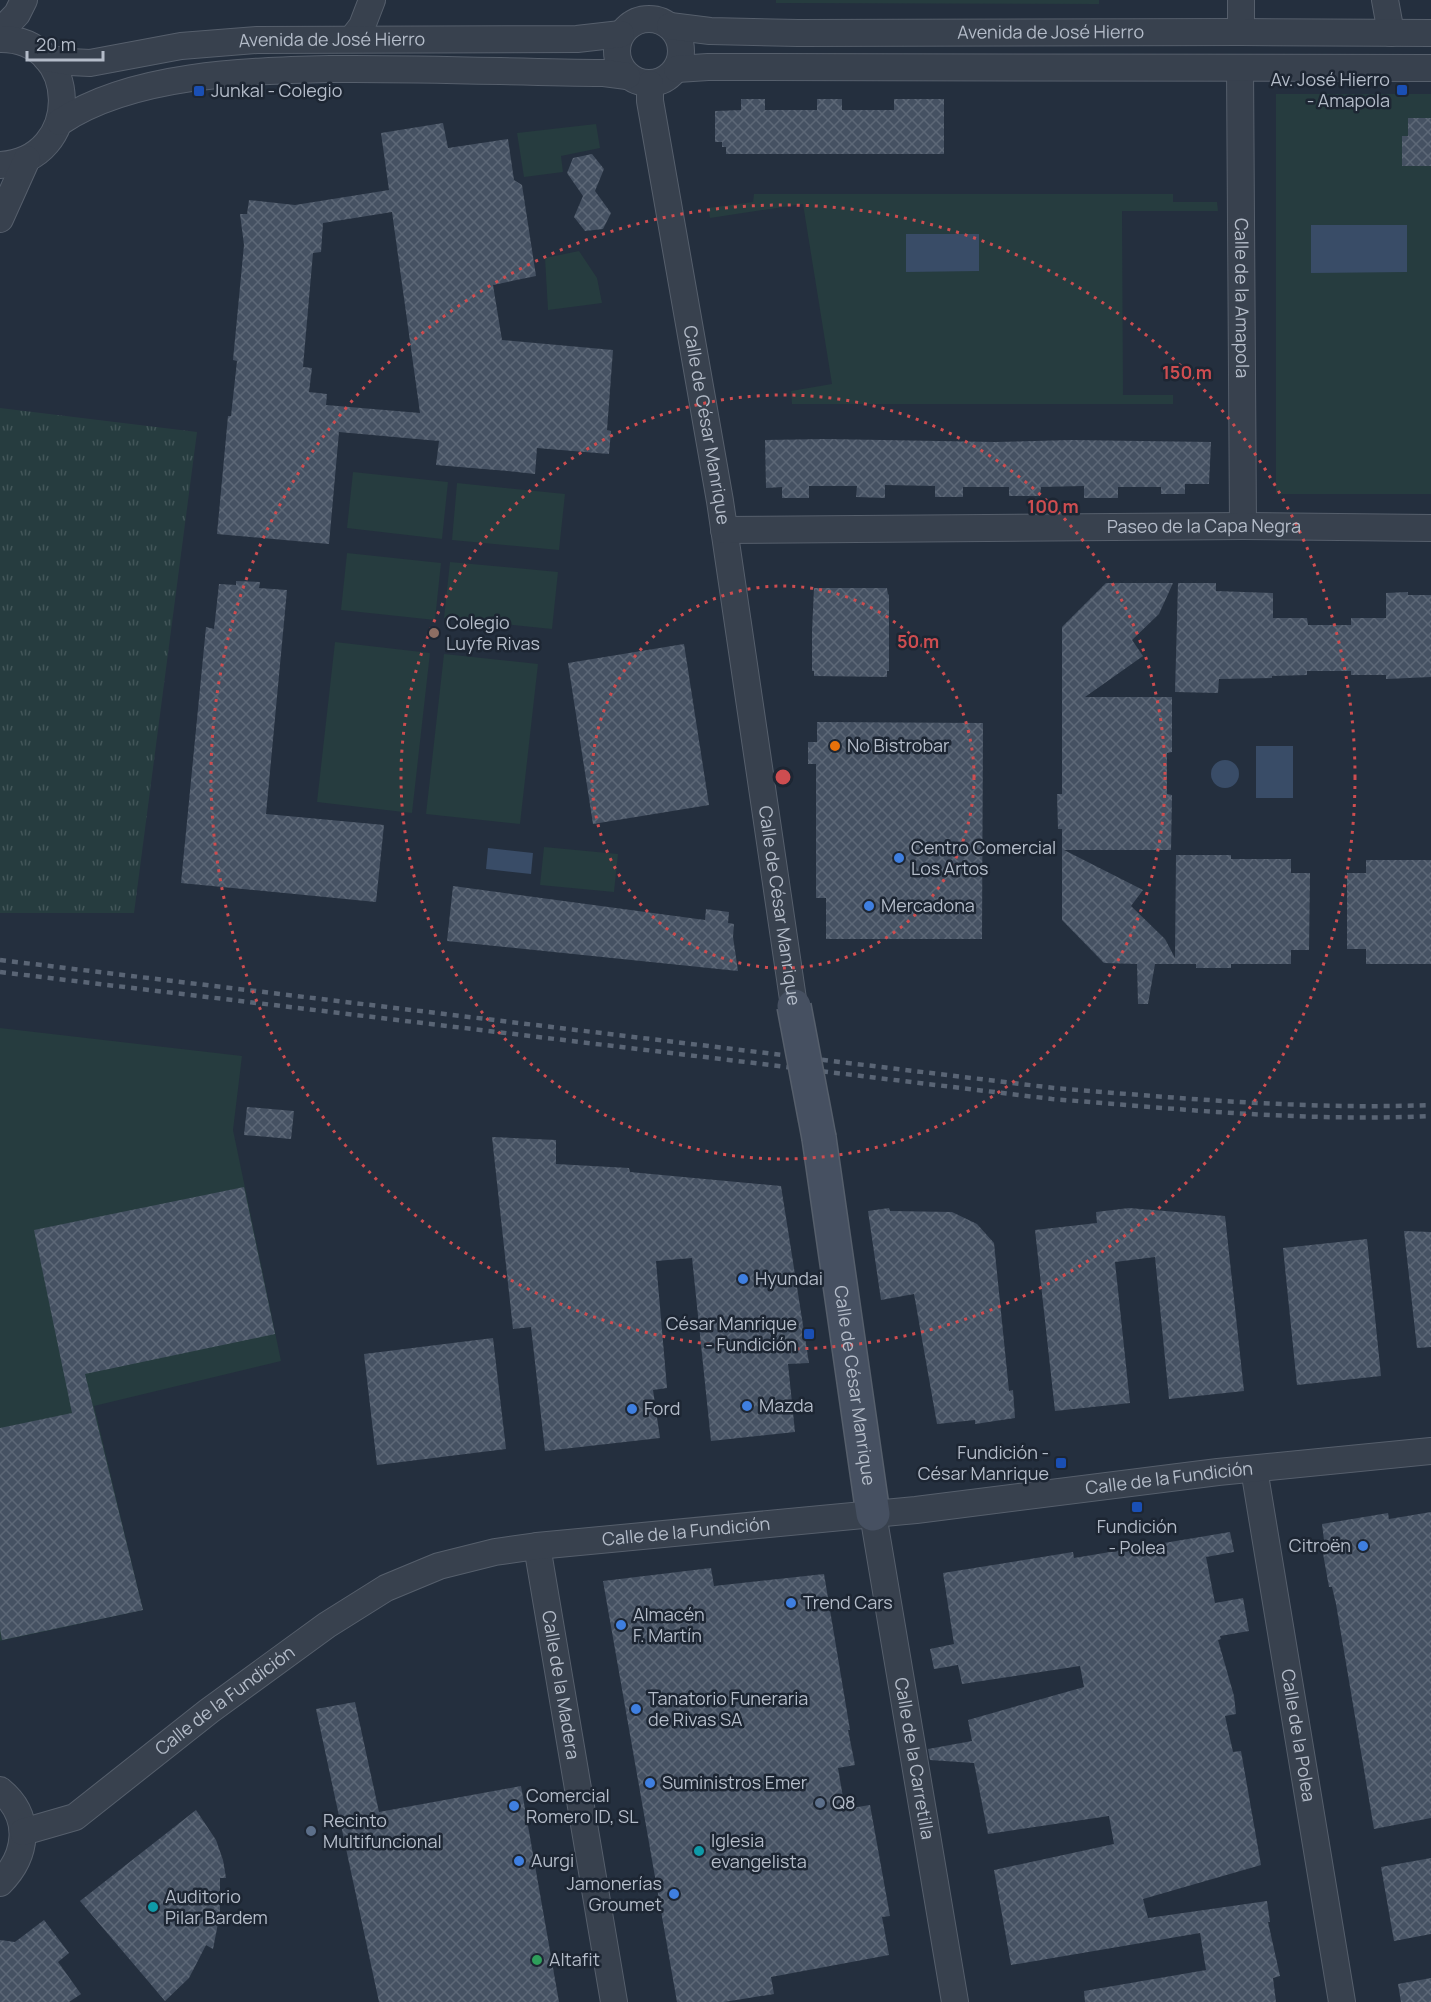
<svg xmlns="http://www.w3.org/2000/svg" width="1431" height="2002" viewBox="0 0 1431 2002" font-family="Manrope,sans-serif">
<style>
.grass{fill:url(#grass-tufts)}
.green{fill:#263c3f}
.water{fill:#394c67}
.building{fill:url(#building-cross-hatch);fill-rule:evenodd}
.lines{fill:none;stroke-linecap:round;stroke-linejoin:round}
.street-casing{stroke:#565f6c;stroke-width:28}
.secondary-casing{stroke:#565f6c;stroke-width:36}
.street{stroke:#38414e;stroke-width:26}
.secondary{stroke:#465061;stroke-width:33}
.rail{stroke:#5a6575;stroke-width:4.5;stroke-dasharray:6 6;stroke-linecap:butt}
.secondary-bridge-casing{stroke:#565f6c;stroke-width:36;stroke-linecap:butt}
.secondary-bridge{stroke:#465061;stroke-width:33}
.ring{fill:none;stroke:#ce4d50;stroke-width:3;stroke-dasharray:3 6}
.transit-dot{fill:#1a4fb4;stroke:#1d2633;stroke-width:2}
.education-dot{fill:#8d6e63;stroke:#1d2633;stroke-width:2}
.food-dot{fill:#e8710a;stroke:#1d2633;stroke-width:2}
.shop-dot{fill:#3f7fe0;stroke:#1d2633;stroke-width:2}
.service-dot{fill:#5c6f8a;stroke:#1d2633;stroke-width:2}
.culture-dot{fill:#0f9aa8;stroke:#1d2633;stroke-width:2}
.leisure-dot{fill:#2e9e5b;stroke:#1d2633;stroke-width:2}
.labels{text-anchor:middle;stroke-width:5;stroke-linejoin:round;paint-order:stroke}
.street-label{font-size:18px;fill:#b4bcc9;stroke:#1d2633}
.poi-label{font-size:18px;fill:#b4bcc9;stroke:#1d2633;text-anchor:start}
.centre{fill:#ce4d50;stroke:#1d2633;stroke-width:3}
.ring-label{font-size:18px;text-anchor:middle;font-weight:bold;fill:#ce4d50;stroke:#1d2633;stroke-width:5;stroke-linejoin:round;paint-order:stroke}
</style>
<defs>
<pattern id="grass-tufts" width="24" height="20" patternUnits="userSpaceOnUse" patternTransform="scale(1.5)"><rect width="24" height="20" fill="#263c3f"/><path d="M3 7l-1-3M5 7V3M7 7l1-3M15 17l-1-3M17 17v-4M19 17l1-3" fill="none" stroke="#435659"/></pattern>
<pattern id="building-cross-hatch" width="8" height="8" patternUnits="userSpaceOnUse" patternTransform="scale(1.5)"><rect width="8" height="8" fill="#455162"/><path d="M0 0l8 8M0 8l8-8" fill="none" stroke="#5d6877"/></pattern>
</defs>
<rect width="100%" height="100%" fill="#242f3e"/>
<polygon class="grass" points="0,408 197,432 134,913 0,913"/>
<g class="green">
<polygon points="776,0 1099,0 1099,4 776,3"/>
<rect x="1276" y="94" width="155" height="400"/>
<polygon points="596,124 600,148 561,156 563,172 524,177 517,133"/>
<polygon points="754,194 1173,194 1173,202 1217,202 1218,211 1122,211 1123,395 1173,395 1173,404 792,404 791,391 832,384 803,204 710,218 708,208 753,202"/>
<polygon points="579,251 597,278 602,303 548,310 545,258"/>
<polygon points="353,472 448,482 442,539 347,528"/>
<polygon points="457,483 565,494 559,550 452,540"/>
<polygon points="347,553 441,563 435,620 341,610"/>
<polygon points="450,562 558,572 552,629 444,618"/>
<polygon points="335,642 430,653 412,813 317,802"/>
<polygon points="444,654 538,664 520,824 426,814"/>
<polygon points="544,847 618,854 614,892 540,885"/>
<polygon points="0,1028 242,1056 233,1130 281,1361 94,1406 143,1610 0,1641"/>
</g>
<g class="water">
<polygon points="1311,225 1407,225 1407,272 1311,273"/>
<polygon points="906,234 979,234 979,271 906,272"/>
<rect x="1256" y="746" width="37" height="52"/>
<circle cx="1225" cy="774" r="14"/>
<polygon points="488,848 533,853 531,874 486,869"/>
</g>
<g class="building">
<polygon points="741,99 765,99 765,110 817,110 817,99 842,99 842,110 894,110 894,99 944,99 944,154 726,154 726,147 722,147 722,142 715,142 715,111 741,110"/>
<polygon points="1408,118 1431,118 1431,166 1402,166 1402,136 1408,136"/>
<path d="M443,123L448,148L508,139L514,180L522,185L536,276L493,285L502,340L613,350L607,430L611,431L609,454L537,448L535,474L508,471L436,465L439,441L339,432L329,544L217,534L228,416H231L237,361L233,360L244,245L240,214H247L249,200L295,205L389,190L381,133ZM392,212L420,413L326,405L327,394L309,392L312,368L303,367L313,253L321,252L323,223Z"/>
<polygon points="592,154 604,169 595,191 611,213 603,229 585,231 574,217 583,196 567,173 573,158"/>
<polygon points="826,439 995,442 1071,440 1211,442 1209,484 1185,484 1185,494 1161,494 1161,487 1118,487 1118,498 1084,498 1084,486 1041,487 1040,496 1009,496 1009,487 963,487 963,497 935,497 935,486 885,485 885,498 856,497 857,486 809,486 809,498 782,498 782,487 766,488 765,440"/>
<polygon points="236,581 260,582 259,588 287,590 266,814 384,825 376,902 181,883 206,627 214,629 219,584 236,585"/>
<polygon points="1106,583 1173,583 1159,614 1132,640 1143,656 1085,697 1172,697 1172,752 1167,753 1167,794 1172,795 1171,850 1064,850 1143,890 1131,906 1165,939 1175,958 1176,855 1231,855 1231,859 1291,859 1291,873 1310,873 1309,950 1291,950 1291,964 1231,964 1231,968 1196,968 1196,964 1155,964 1148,1004 1138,1004 1137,964 1104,963 1062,920 1062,829 1058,829 1057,794 1062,794 1062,627"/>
<polygon points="1178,583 1216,583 1216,591 1273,593 1273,618 1307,618 1308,625 1351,625 1351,618 1386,618 1386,593 1408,592 1408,595 1431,595 1431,677 1386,679 1386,675 1351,675 1351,671 1307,671 1307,675 1272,676 1272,678 1219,679 1218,693 1175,692"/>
<polygon points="814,588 887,588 888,595 889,594 889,671 887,671 887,677 814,676 814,671 812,671 812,632"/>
<polygon points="684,644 709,805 593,824 568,663"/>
<polygon points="817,722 983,723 982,939 826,939 826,898 816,898 816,764 808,764 808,742 817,742"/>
<polygon points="1366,860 1431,860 1431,964 1366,964 1366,949 1347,949 1347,873 1366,873"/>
<polygon points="453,886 705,920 706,909 729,912 728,923 734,924 733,937 738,971 447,941"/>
<polygon points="247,1107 294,1111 291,1139 244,1135"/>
<polygon points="492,1137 556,1140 556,1164 629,1168 630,1172 781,1186 809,1363 788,1364 795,1432 711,1441 692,1258 656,1261 667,1388 653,1390 660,1438 545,1451 531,1327 513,1329"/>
<polygon points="244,1187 275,1334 85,1374 143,1610 2,1640 0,1629 0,1428 72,1413 34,1230"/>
<polygon points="889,1208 890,1211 952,1212 977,1224 994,1243 1009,1391 1013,1390 1015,1418 975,1424 975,1420 937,1424 914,1294 881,1300 868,1211"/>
<polygon points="1129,1208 1225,1216 1244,1391 1169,1399 1155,1257 1115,1262 1130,1403 1055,1411 1035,1230 1097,1223 1096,1212"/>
<polygon points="1404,1231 1431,1232 1431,1347 1417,1348"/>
<polygon points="1367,1239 1381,1376 1297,1385 1283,1248"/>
<polygon points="493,1338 506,1449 377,1465 364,1354"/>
<polygon points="1431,1512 1431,1818 1374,1829 1336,1604 1332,1587 1329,1587 1322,1548 1325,1548 1322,1524 1388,1513 1389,1519"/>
<polygon points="1230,1532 1234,1552 1206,1557 1215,1603 1243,1598 1249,1631 1220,1636 1221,1639 1218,1640 1234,1696 1236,1714 1225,1716 1233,1752 1241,1751 1261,1865 1143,1899 1148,1918 1267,1901 1270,1922 1268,1922 1280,1976 1273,1978 1276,2002 1085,2002 1084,1991 1206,1970 1200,1933 1011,1965 994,1870 1114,1844 1109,1816 988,1834 974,1763 930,1760 928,1749 972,1741 968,1720 1084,1687 1080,1666 962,1684 958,1665 934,1669 930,1649 954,1644 943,1573 1073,1552 1074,1558"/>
<polygon points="711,1568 714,1586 824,1574 850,1730 848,1730 855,1765 838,1768 845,1809 870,1805 890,1916 882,1917 889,1955 771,1977 774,1994 724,2002 677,2002 603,1581"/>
<polygon points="355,1702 379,1812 521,1786 559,2002 379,2002 316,1709"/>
<polygon points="196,1810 216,1840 223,1860 226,1878 220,1878 220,1913 213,1949 206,1945 189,1978 165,2001 80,1901"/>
<polygon points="1431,1858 1431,1934 1394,1941 1381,1867"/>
<polygon points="44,1920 69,1953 58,1962 81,1994 69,2002 0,2002 0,1940 15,1942"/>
<polygon points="1431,1978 1431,2002 1401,2002 1398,1984"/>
</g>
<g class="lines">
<g class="street-casing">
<g id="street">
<polyline points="1241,0 1241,32"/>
<polyline points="1385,0 1391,33"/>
<circle cx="649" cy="51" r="32"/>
<path id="s1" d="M670,26L710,31L798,33L1241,32L1431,33"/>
<polyline points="0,32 17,14 24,0"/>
<path d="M0,39C81,38 84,160 0,165"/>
<polyline points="352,39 362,26 372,0"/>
<path id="s2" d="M46,58L70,62L90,63L181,46L257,40L577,39L621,34"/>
<path id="s3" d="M1240,68L1243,526"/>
<polyline points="677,69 708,67 1431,68"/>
<path id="s4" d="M650,84V101L720,501L794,1006"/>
<path d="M60,122C132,74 246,71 330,69C421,68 512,72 604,73L627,76"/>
<polyline points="0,219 27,159"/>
<path id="s5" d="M724,530L1243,526L1431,528"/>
<path id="s6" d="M1254,1469L1342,2002"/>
<path id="s7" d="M873,1514L955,2002"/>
<path id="s8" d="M537,1546L614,2002"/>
<path d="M0,1790C33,1817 27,1856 0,1883"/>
<path id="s9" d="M23,1832L75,1817L209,1711L327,1625L386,1588L439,1566L495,1552L537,1546L916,1510L1218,1472L1431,1451"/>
</g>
</g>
<g class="secondary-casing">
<g id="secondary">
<path id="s10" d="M819,1138L873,1514"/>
</g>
</g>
<use href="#street" class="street"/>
<use href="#secondary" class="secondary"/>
<g class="rail">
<path d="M0,960L1054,1088C1177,1098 1307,1110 1431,1105"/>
<path d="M0,972L1052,1099C1178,1109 1305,1122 1431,1116"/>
</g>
<g class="secondary-bridge-casing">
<polyline id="secondary-bridge" points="794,1006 819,1138"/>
</g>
<use href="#secondary-bridge" class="secondary-bridge"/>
</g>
<g class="ring">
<circle cx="783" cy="777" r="191"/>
<circle cx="783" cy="777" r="382"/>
<circle cx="783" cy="777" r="572"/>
</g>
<g class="transit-dot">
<rect x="1396" y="84" width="12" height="12" rx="3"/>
<rect x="193" y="85" width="12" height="12" rx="3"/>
<rect x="803" y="1328" width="12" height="12" rx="3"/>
<rect x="1055" y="1457" width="12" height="12" rx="3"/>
<rect x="1131" y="1501" width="12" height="12" rx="3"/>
</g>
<circle class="education-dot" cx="434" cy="633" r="6"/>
<circle class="food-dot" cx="835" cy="746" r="6"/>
<g class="shop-dot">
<circle cx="899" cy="858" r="6"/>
<circle cx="869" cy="906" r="6"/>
<circle cx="743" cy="1279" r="6"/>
<circle cx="747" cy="1406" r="6"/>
<circle cx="632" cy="1409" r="6"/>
<circle cx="1363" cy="1546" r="6"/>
<circle cx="791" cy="1603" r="6"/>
<circle cx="621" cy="1625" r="6"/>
<circle cx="636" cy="1709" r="6"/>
<circle cx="650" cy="1783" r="6"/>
<circle cx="514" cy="1806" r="6"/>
<circle cx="519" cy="1861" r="6"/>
<circle cx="674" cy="1894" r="6"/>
</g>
<g class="service-dot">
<circle cx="820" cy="1803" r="6"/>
<circle cx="311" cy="1831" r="6"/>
</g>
<g class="culture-dot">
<circle cx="699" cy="1851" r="6"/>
<circle cx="153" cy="1907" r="6"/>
</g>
<circle class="leisure-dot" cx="537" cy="1960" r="6"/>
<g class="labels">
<g class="street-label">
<text dy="6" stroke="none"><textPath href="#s1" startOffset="381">Avenida de José Hierro</textPath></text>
<text dy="6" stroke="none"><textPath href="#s2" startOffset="288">Avenida de José Hierro</textPath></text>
<text dy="6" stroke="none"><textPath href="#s3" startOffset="230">Calle de la Amapola</textPath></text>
<text dy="6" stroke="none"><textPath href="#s4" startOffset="346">Calle de César Manrique</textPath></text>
<text dy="6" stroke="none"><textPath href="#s5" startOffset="480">Paseo de la Capa Negra</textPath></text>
<text dy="6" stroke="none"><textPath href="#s4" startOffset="832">Calle de César Manrique</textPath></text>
<text dy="6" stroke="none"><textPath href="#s10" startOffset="250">Calle de César Manrique</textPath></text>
<text dy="6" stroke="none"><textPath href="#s9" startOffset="1234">Calle de la Fundición</textPath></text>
<text dy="6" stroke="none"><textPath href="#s9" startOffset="748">Calle de la Fundición</textPath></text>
<text dy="6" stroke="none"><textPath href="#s8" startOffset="141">Calle de la Madera</textPath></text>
<text dy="6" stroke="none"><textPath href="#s9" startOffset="244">Calle de la Fundición</textPath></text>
<text dy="6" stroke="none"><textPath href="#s6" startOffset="270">Calle de la Polea</textPath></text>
<text dy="6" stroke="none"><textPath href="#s7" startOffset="248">Calle de la Carretilla</textPath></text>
</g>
<g class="poi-label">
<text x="1390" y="86" text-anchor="end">Av. José Hierro<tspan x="1390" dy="21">- Amapola</tspan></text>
<text x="211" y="97">Junkal - Colegio</text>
<text x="446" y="629">Colegio<tspan x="446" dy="21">Luyfe Rivas</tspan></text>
<text x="847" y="752">No Bistrobar</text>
<text x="911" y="854">Centro Comercial<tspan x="911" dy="21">Los Artos</tspan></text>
<text x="881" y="912">Mercadona</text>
<text x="755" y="1285">Hyundai</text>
<text x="797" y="1330" text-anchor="end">César Manrique<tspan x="797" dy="21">- Fundición</tspan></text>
<text x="759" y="1412">Mazda</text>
<text x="644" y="1415">Ford</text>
<text x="1049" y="1459" text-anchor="end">Fundición -<tspan x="1049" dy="21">César Manrique</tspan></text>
<text x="1137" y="1533" text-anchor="middle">Fundición<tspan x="1137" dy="21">- Polea</tspan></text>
<text x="1351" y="1552" text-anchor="end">Citroën</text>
<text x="803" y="1609">Trend Cars</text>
<text x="633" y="1621">Almacén<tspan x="633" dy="21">F. Martín</tspan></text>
<text x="648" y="1705">Tanatorio Funeraria<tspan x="648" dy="21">de Rivas SA</tspan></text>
<text x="662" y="1789">Suministros Emer</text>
<text x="526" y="1802">Comercial<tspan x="526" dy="21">Romero ID, SL</tspan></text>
<text x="832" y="1809">Q8</text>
<text x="323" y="1827">Recinto<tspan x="323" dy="21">Multifuncional</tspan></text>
<text x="711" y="1847">Iglesia<tspan x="711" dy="21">evangelista</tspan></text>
<text x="531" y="1867">Aurgi</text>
<text x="662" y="1890" text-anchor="end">Jamonerías<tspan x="662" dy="21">Groumet</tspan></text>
<text x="165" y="1903">Auditorio<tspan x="165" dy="21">Pilar Bardem</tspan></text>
<text x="549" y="1966">Altafit</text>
</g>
</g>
<circle cx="783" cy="777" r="9" class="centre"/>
<g class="ring-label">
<text x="1187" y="379">150 m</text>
<text x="1053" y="513">100 m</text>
<text x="918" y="648">50 m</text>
</g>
<path d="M27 51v9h76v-9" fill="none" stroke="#b4bcc9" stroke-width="3"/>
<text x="36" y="51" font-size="18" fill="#b4bcc9" stroke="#1d2633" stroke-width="4.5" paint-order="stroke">20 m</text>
</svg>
